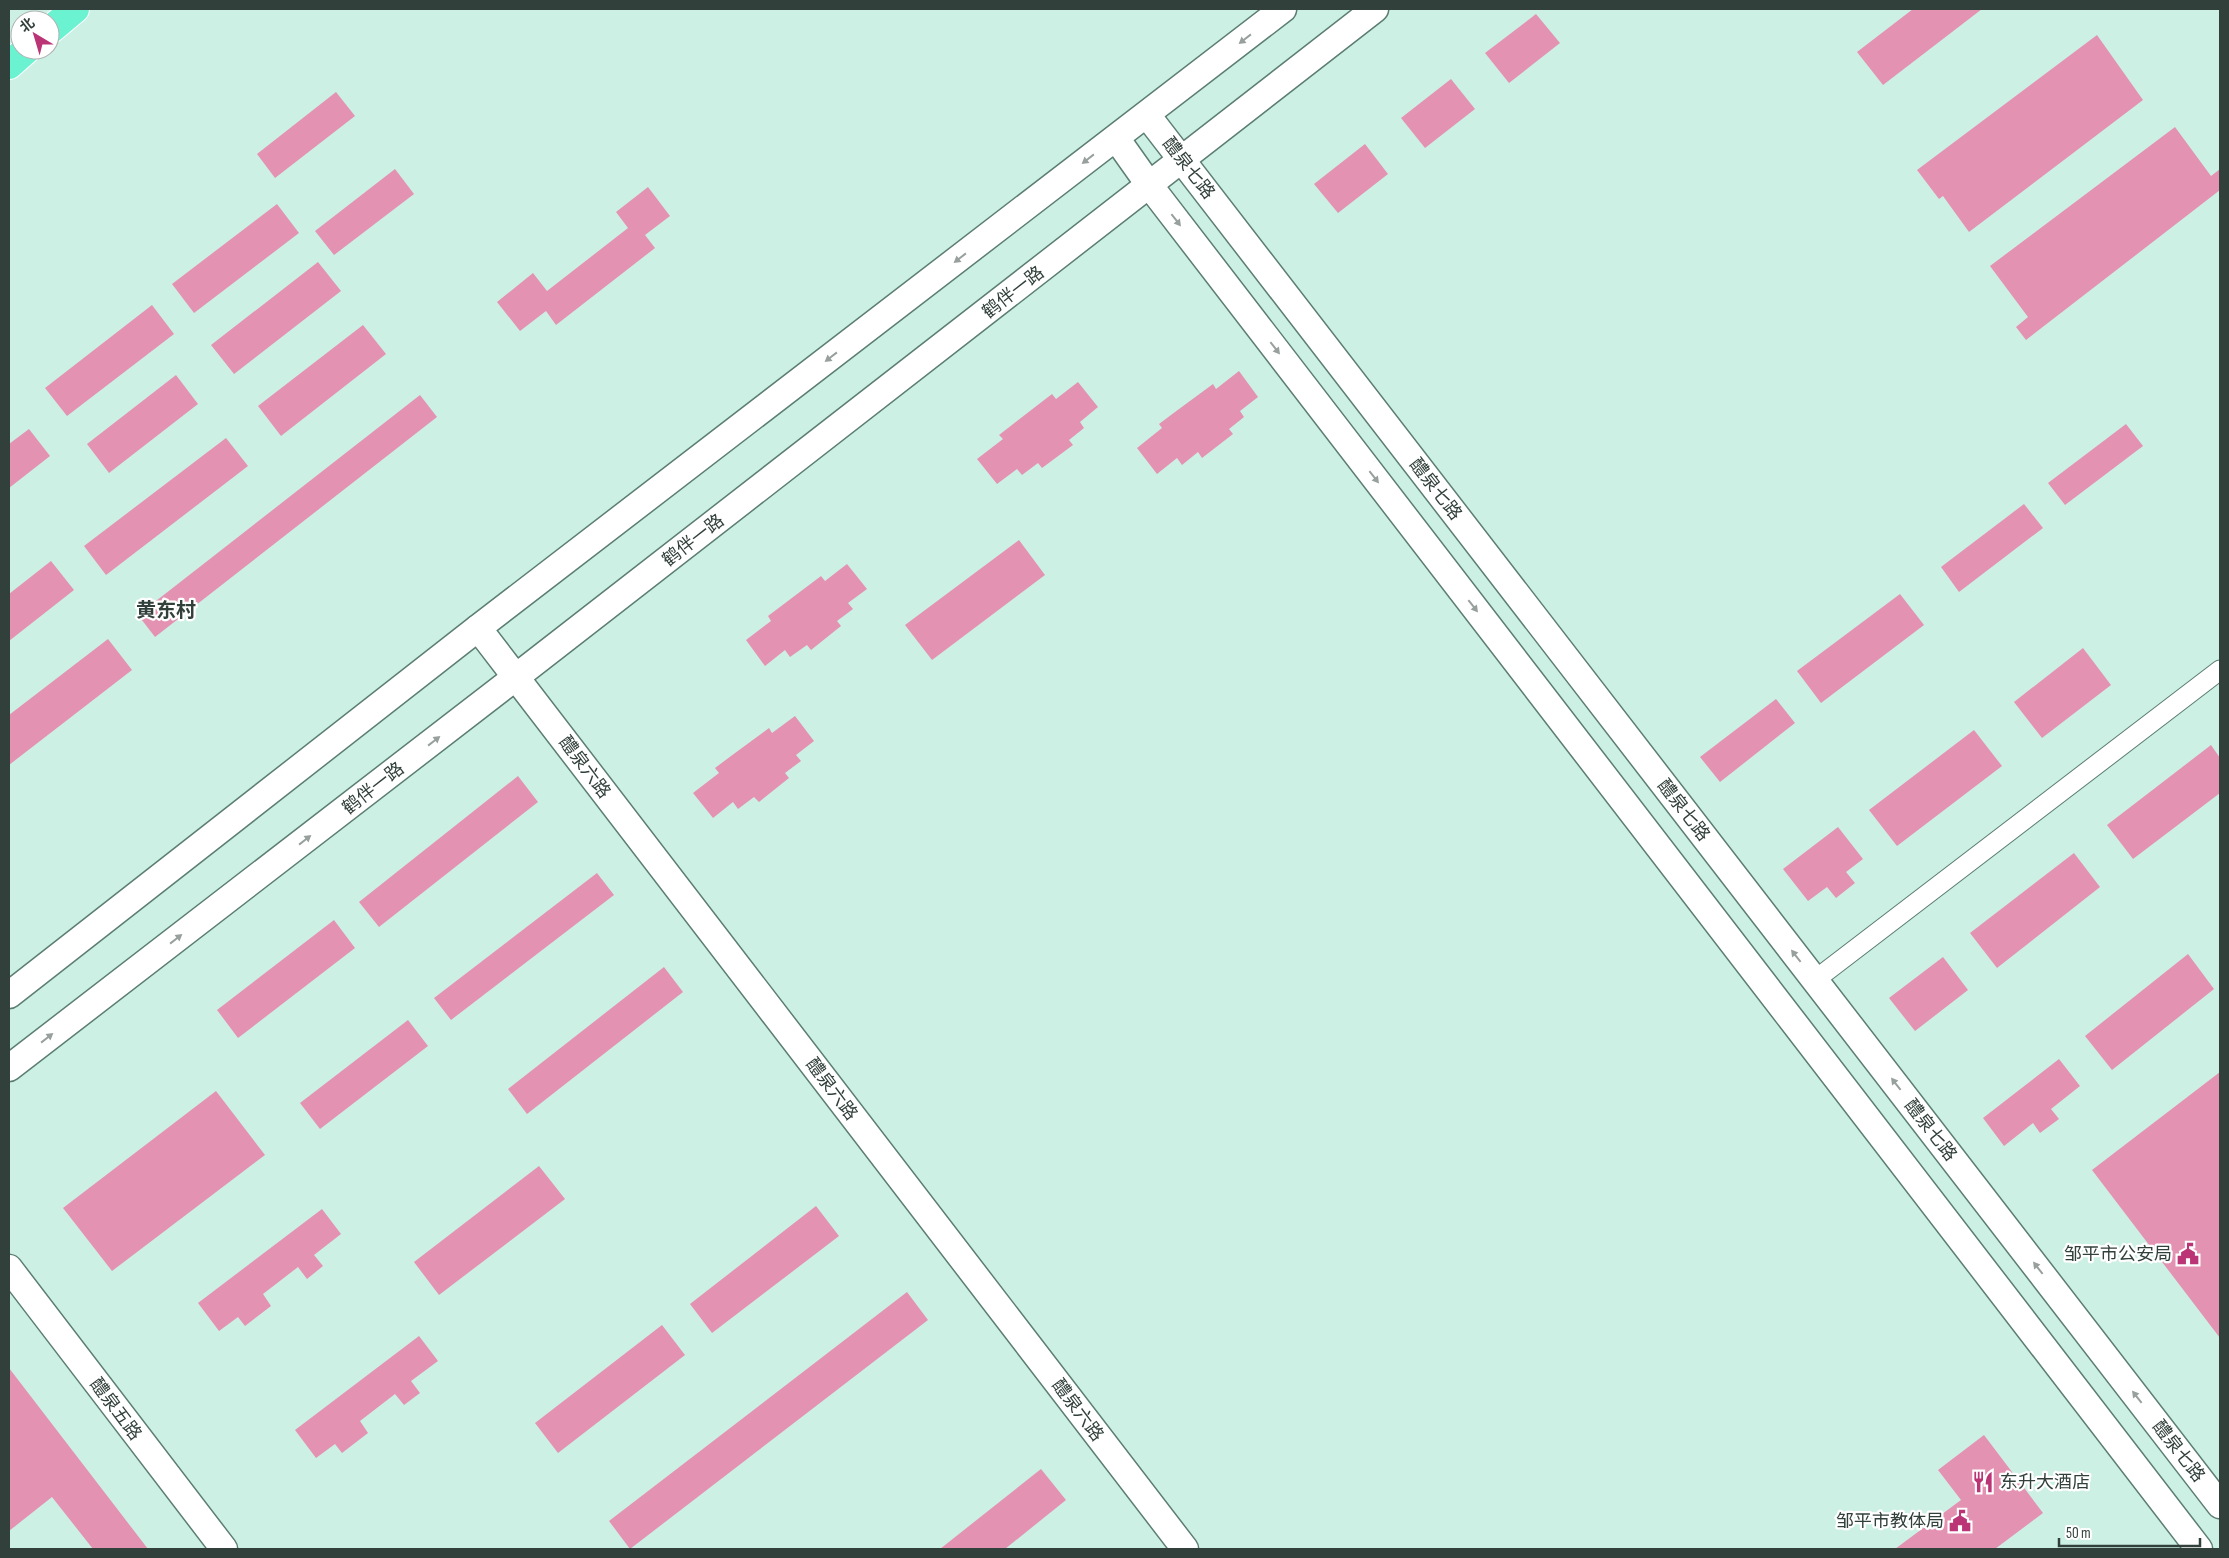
<svg xmlns="http://www.w3.org/2000/svg" width="2229" height="1558" viewBox="0 0 2229 1558" font-family="'Sofia Sans Condensed','Noto Sans SC',sans-serif">
<style>
.building{fill:#e492b2}
.lines{fill:none;stroke-linecap:round;stroke-linejoin:round}
.street-casing{stroke:#5c7d73;stroke-width:21}
.secondary-casing{stroke:#5c7d73;stroke-width:29}
.highway-casing{stroke:#fff;stroke-width:30}
.street{stroke:#fff;stroke-width:19}
.secondary{stroke:#fff;stroke-width:26}
.highway{stroke:#6bf3d1;stroke-width:28}
.oneway{fill:#98a09e}
.labels{text-anchor:middle;stroke-width:4.5;stroke-linejoin:round;paint-order:stroke}
.street-label{font-size:18px;fill:#32403c;stroke:#fff}
.poi-label{font-size:18px;fill:#32403c;stroke:#fff;text-anchor:end}
.quarter-label{font-size:20px;font-weight:bold;fill:#32403c;stroke:#fff}
</style>
<rect width="100%" height="100%" fill="#ccf0e4"/>
<g class="building">
<polygon points="1913,9 1982,9 1883,85 1857,52"/>
<polygon points="1536,14 1560,43 1509,83 1485,53"/>
<polygon points="2097,35 2143,100 1969,232 1943,196 1939,199 1917,170"/>
<polygon points="1451,79 1475,109 1425,148 1401,118"/>
<polygon points="336,92 355,116 275,178 257,154"/>
<polygon points="2175,127 2211,176 2220,169 2220,190 2026,340 2016,327 2028,317 1990,266"/>
<polygon points="1365,144 1388,174 1338,213 1314,184"/>
<polygon points="395,169 414,194 334,255 315,231"/>
<polygon points="648,187 670,216 645,235 655,248 556,325 546,311 520,331 497,302 533,273 547,291 628,228 616,212"/>
<polygon points="277,204 299,233 194,313 172,284"/>
<polygon points="318,262 341,291 234,374 211,345"/>
<polygon points="152,305 174,334 67,416 45,388"/>
<polygon points="363,325 386,354 281,436 258,406"/>
<polygon points="1239,371 1258,397 1240,411 1244,417 1229,429 1233,434 1202,458 1198,452 1182,465 1177,458 1157,474 1137,448 1162,428 1159,424 1175,412 1213,384 1216,389"/>
<polygon points="176,375 198,404 109,473 87,444"/>
<polygon points="1078,382 1098,407 1080,422 1084,428 1069,440 1073,445 1042,468 1038,463 1022,475 1017,469 997,484 977,459 1003,439 999,435 1052,394 1056,399"/>
<polygon points="420,395 437,417 155,637 138,615"/>
<polygon points="2126,424 2143,446 2065,505 2048,483"/>
<polygon points="29,429 50,456 9,488 9,444"/>
<polygon points="226,438 248,466 106,575 84,546"/>
<polygon points="2024,504 2043,528 1959,592 1941,567"/>
<polygon points="1019,540 1045,575 932,660 905,625"/>
<polygon points="51,561 74,590 9,641 9,594"/>
<polygon points="847,564 867,589 848,603 853,609 837,621 841,626 811,650 807,645 790,657 785,650 765,666 746,640 771,621 768,616 821,576 825,581"/>
<polygon points="1900,594 1924,625 1821,703 1797,671"/>
<polygon points="108,639 132,670 9,765 9,715"/>
<polygon points="2083,648 2111,685 2042,738 2014,702"/>
<polygon points="1776,699 1795,723 1720,782 1700,757"/>
<polygon points="795,716 814,741 796,755 801,761 785,773 789,778 759,802 754,797 738,809 733,802 713,818 693,793 719,773 715,768 731,756 769,728 772,733"/>
<polygon points="1974,730 2002,766 1897,846 1869,810"/>
<polygon points="2211,745 2220,758 2220,793 2133,859 2107,825"/>
<polygon points="518,776 538,802 379,927 359,902"/>
<polygon points="1838,827 1863,859 1846,872 1855,883 1836,898 1827,887 1808,901 1783,869"/>
<polygon points="2074,853 2100,887 1997,968 1970,933"/>
<polygon points="597,873 614,895 451,1020 434,998"/>
<polygon points="334,920 355,948 238,1038 217,1010"/>
<polygon points="2188,954 2214,989 2112,1070 2085,1036"/>
<polygon points="1943,957 1968,990 1915,1031 1889,998"/>
<polygon points="664,967 683,992 527,1114 508,1089"/>
<polygon points="408,1020 428,1046 320,1129 300,1103"/>
<polygon points="2059,1059 2080,1086 2051,1109 2059,1119 2040,1133 2033,1123 2004,1146 1983,1118"/>
<polygon points="2220,1072 2220,1338 2092,1170"/>
<polygon points="216,1091 265,1155 112,1271 63,1208"/>
<polygon points="539,1166 565,1199 439,1295 414,1262"/>
<polygon points="816,1206 839,1236 712,1333 690,1304"/>
<polygon points="322,1209 341,1234 314,1255 323,1266 307,1279 298,1267 263,1294 271,1306 245,1326 238,1317 219,1331 198,1303"/>
<polygon points="907,1292 928,1320 630,1549 609,1521"/>
<polygon points="662,1325 685,1355 558,1453 535,1423"/>
<polygon points="419,1336 438,1361 411,1381 420,1393 404,1405 395,1394 360,1421 368,1433 342,1453 335,1444 316,1458 295,1430"/>
<polygon points="9,1368 148,1549 93,1549 52,1497 9,1531"/>
<polygon points="1984,1435 2043,1513 1995,1549 1895,1549 1961,1500 1938,1470"/>
<polygon points="1041,1469 1066,1500 1005,1549 940,1549"/>
</g>
<g class="lines">
<g class="street-casing">
<polyline id="street" points="1815,980 2220,670"/>
</g>
<g class="secondary-casing">
<g id="secondary">
<polyline points="1147,115 2220,1505"/>
<polyline points="1116,138 1150,186 2199,1549"/>
<polyline points="478,628 1185,1549"/>
<polyline points="9,995 478,628 1283,9"/>
<polyline points="9,1068 516,677 1375,9"/>
<polyline points="9,1268 224,1549"/>
</g>
</g>
<g class="highway-casing">
<g id="highway">
<polyline points="50,30 75,9"/>
<polyline points="9,65 26,50"/>
</g>
</g>
<use href="#street" class="street"/>
<use href="#secondary" class="secondary"/>
<use href="#highway" class="highway"/>
</g>
<defs><path id="oneway-solid" d="M-6-.8H1V-3.2L6.5 0L1 3.2V.8H-6Z" transform="scale(1.25)"/></defs>
<g class="oneway">
<use href="#oneway-solid" transform="translate(1245 39) rotate(142)"/>
<use href="#oneway-solid" transform="translate(1088 159) rotate(142)"/>
<use href="#oneway-solid" transform="translate(1176 220) rotate(52)"/>
<use href="#oneway-solid" transform="translate(960 258) rotate(142)"/>
<use href="#oneway-solid" transform="translate(1275 348) rotate(52)"/>
<use href="#oneway-solid" transform="translate(831 357) rotate(142)"/>
<use href="#oneway-solid" transform="translate(1374 477) rotate(52)"/>
<use href="#oneway-solid" transform="translate(1473 606) rotate(52)"/>
<use href="#oneway-solid" transform="translate(434 741) rotate(-38)"/>
<use href="#oneway-solid" transform="translate(305 840) rotate(-38)"/>
<use href="#oneway-solid" transform="translate(176 939) rotate(-38)"/>
<use href="#oneway-solid" transform="translate(1796 956) rotate(-128)"/>
<use href="#oneway-solid" transform="translate(47 1038) rotate(-38)"/>
<use href="#oneway-solid" transform="translate(1896 1084) rotate(-128)"/>
<use href="#oneway-solid" transform="translate(2038 1268) rotate(-128)"/>
<use href="#oneway-solid" transform="translate(2137 1397) rotate(-128)"/>
</g>
<defs>
<g id="civic-bare" transform="scale(1.725)"><path d="M-.6-6.5H3V-4.5H.6V-3L4-1V1h2V6H-6V1h2V-1L-.6-3ZM-1.2 2.5V6h2.4V2.5Z" fill="#ba3476" stroke="#fff" stroke-width="2.5" paint-order="stroke"/></g>
<g id="restaurant-bare" transform="scale(1.725)"><path d="M-5-6h1v4h1v-4h1v4h1v-4h1v5L-1.5 .5V6h-2V.5L-5-1ZM5-6V6H3V1.5H1.5Q1.5-4 5-6Z" fill="#ba3476" stroke="#fff" stroke-width="2.5" paint-order="stroke"/></g>
</defs>
<g fill-rule="evenodd">
<use href="#civic-bare" x="2188" y="1254"/>
<use href="#restaurant-bare" x="1983" y="1482"/>
<use href="#civic-bare" x="1960" y="1521"/>
</g>
<g class="labels">
<g class="street-label">
<text transform="translate(1189 168) rotate(52)" y="6">醴泉七路</text>
<text transform="translate(1013 292) rotate(-38)" y="6">鹤伴一路</text>
<text transform="translate(1436 489) rotate(52)" y="6">醴泉七路</text>
<text transform="translate(693 540) rotate(-38)" y="6">鹤伴一路</text>
<text transform="translate(585 767) rotate(53)" y="6">醴泉六路</text>
<text transform="translate(373 788) rotate(-38)" y="6">鹤伴一路</text>
<text transform="translate(1684 810) rotate(52)" y="6">醴泉七路</text>
<text transform="translate(832 1089) rotate(53)" y="6">醴泉六路</text>
<text transform="translate(1931 1130) rotate(52)" y="6">醴泉七路</text>
<text transform="translate(116 1409) rotate(53)" y="6">醴泉五路</text>
<text transform="translate(1078 1410) rotate(53)" y="6">醴泉六路</text>
<text transform="translate(2179 1451) rotate(52)" y="6">醴泉七路</text>
</g>
<g class="poi-label">
<text x="2172" y="1260">邹平市公安局</text>
<text x="2000" y="1488" text-anchor="start">东升大酒店</text>
<text x="1944" y="1527">邹平市教体局</text>
</g>
<g class="quarter-label">
<text x="166" y="617">黄东村</text>
</g>
</g>
<rect width="2229" height="1558" fill="none" stroke="#32403c" stroke-width="20"/>
<g transform="translate(35 35) rotate(322)"><circle r="24" fill="#ffffff" stroke="#adb3b1"/>
<path d="M0-4L9 19L0 12L-9 19Z" fill="#ba3476"/>
<text y="-8" font-size="14" font-weight="bold" text-anchor="middle" fill="#32403c">北</text>
</g>
<path d="M2059 1538v8h141v-8" fill="none" stroke="#32403c" stroke-width="2.5"/>
<text x="2066" y="1538" font-size="15" fill="#32403c" stroke="#ffffff" stroke-width="4" paint-order="stroke">50 m</text>
</svg>
